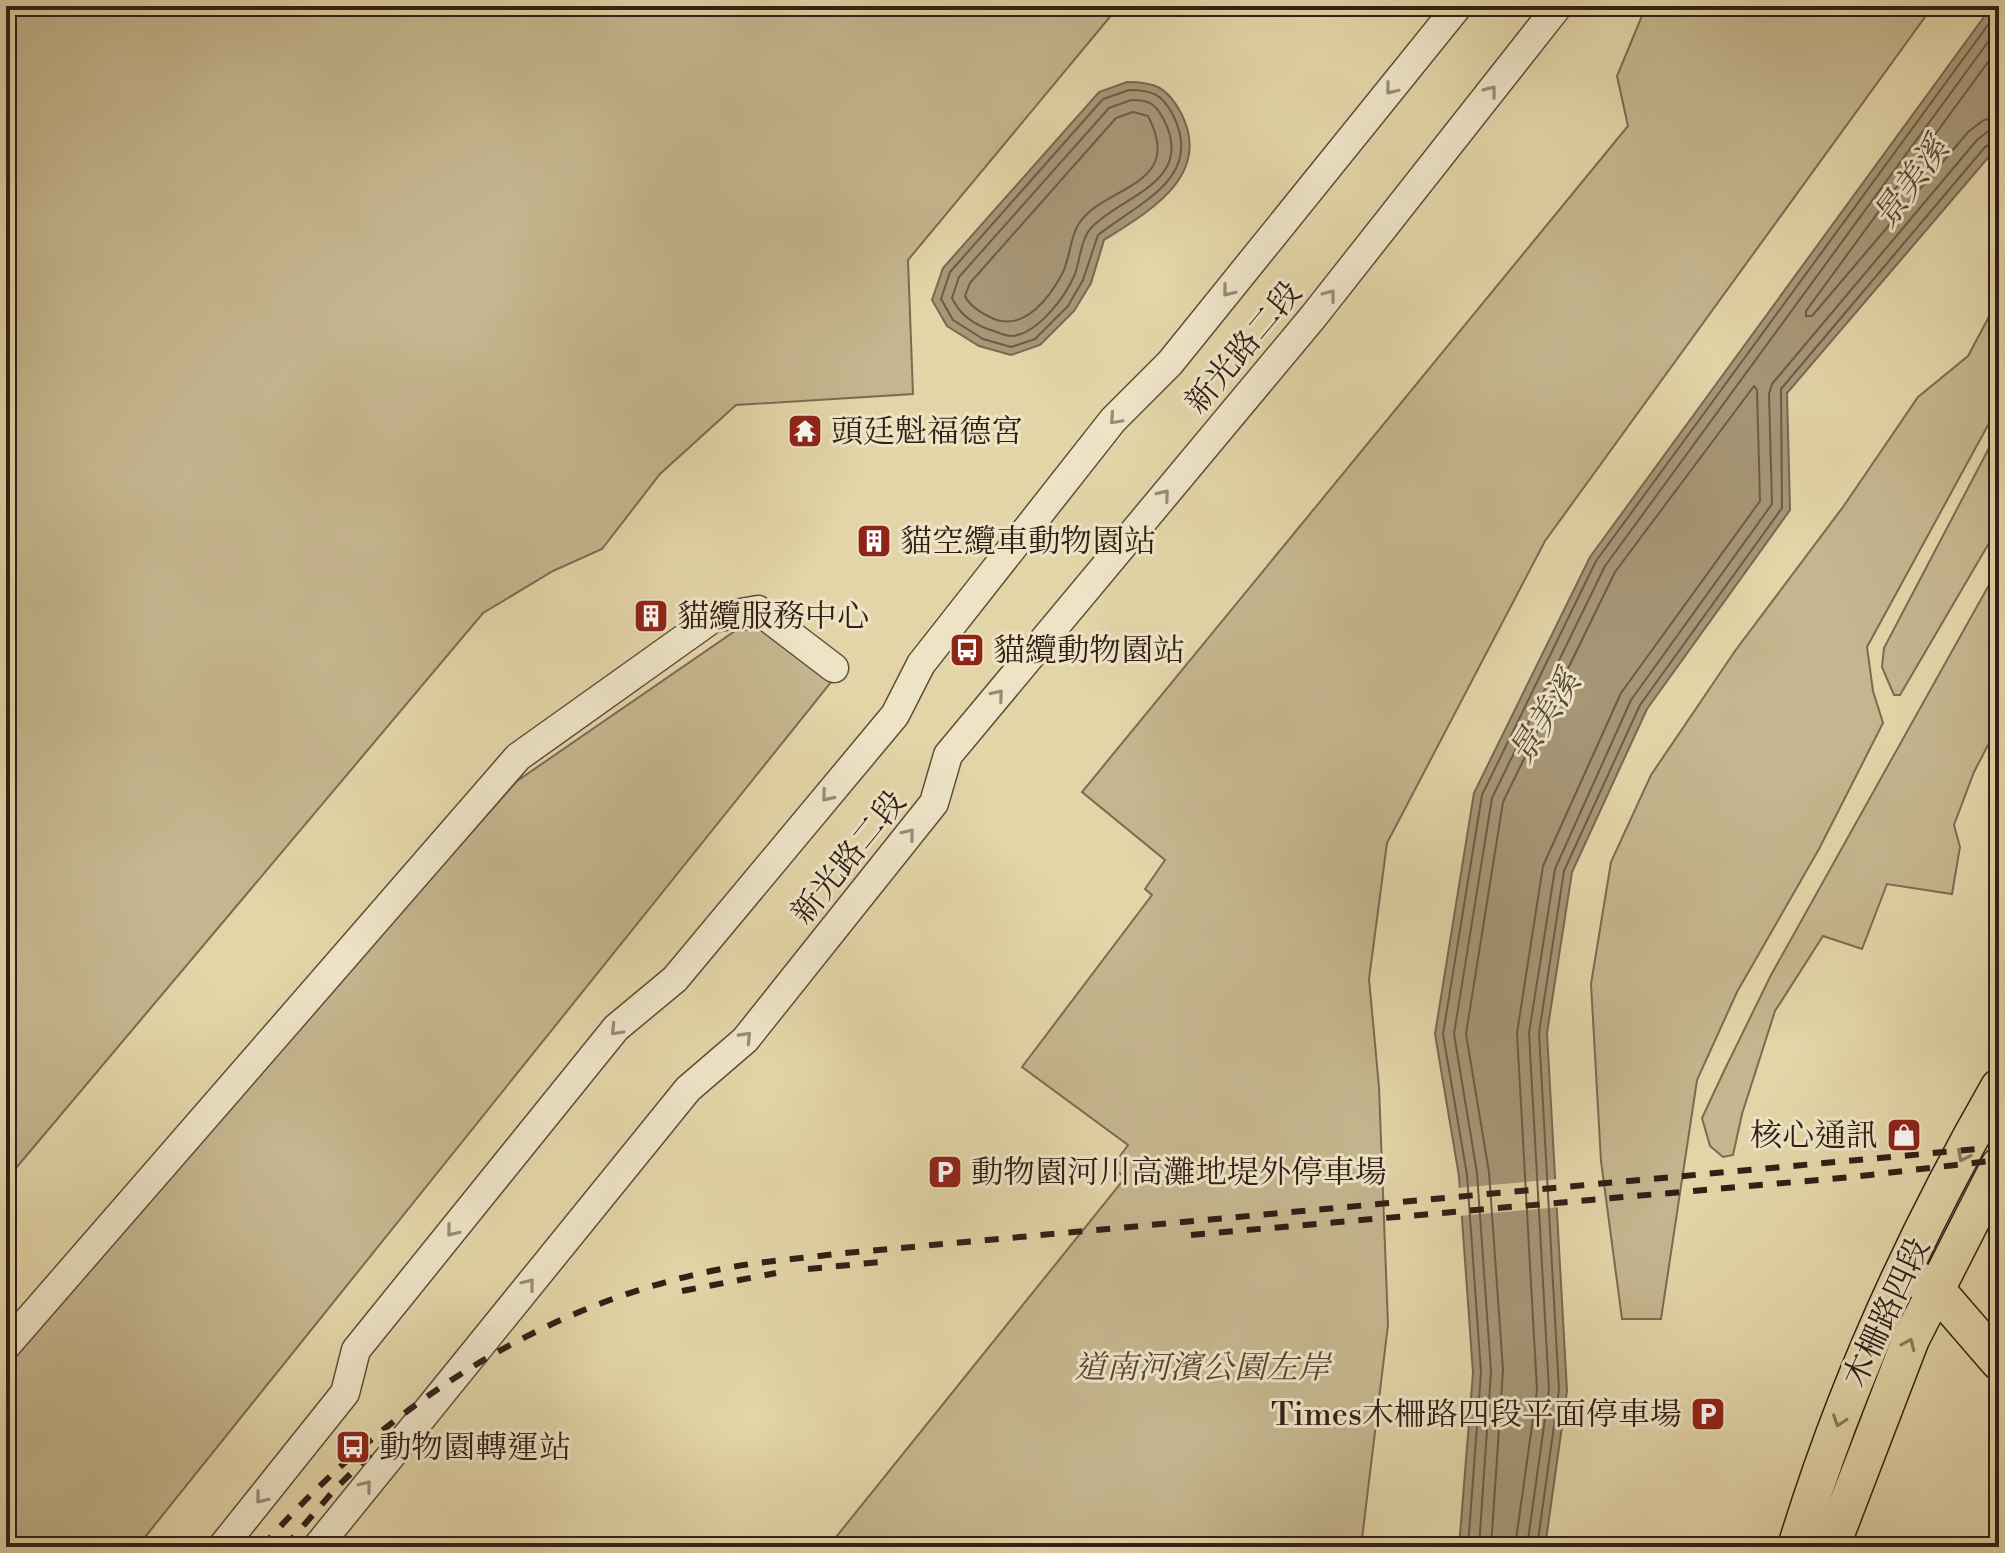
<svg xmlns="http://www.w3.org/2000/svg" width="2005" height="1553" viewBox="0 0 2005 1553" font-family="'Libre Bodoni','Noto Serif TC',serif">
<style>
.green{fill:#c5b68f;stroke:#7c6a53;stroke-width:2}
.water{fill:#a79777;stroke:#796751;stroke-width:2}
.pier{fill:#e3d5a8}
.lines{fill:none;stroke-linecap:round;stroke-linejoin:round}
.shore{stroke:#6d5b47;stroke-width:2}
.minor-casing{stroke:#5f4c3b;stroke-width:31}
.major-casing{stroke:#331f17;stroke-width:39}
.minor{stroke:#ede4c6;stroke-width:28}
.major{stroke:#e3d5a8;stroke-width:36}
.rail{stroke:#331f17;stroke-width:6;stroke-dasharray:14 14;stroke-linecap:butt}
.oneway{stroke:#998b77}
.oneway2{stroke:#8b7a60}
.labels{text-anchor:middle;stroke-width:6;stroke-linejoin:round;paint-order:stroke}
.street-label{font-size:32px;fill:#331f17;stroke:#ede4c6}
.poi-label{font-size:32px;fill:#331f17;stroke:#ede4c6;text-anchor:start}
.park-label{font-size:32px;font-style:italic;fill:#584535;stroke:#ede4c6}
.water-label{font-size:34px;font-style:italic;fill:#5c4939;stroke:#ede4c6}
</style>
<rect width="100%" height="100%" fill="#e3d5a8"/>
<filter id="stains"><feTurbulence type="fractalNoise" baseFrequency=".0025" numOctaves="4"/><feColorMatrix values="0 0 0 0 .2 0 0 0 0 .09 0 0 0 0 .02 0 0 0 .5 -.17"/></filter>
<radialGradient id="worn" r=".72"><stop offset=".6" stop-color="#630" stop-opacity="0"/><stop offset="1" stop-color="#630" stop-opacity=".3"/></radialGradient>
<g class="green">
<polygon points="6,6 1119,6 908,260 913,394 736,405 660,474 602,549 553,571 483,613 6,1180"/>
<polygon points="1646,6 1933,6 1545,541 1387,843 1369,979 1379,1087 1388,1325 1361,1547 828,1547 1125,1178 1112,1167 1128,1145 1022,1067 1152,895 1145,889 1165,860 1082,792 1628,126 1617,76"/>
<polygon points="1999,298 1999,405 1867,647 1873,691 1883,723 1819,849 1737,992 1697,1080 1661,1319 1622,1319 1601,1161 1591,984 1611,862 1651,775 1735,651 1843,507 1918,397 1968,356"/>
<polygon points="1999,429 1999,526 1900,695 1894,695 1882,667 1884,648"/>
<polygon points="1999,567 1999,724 1974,772 1954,825 1960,847 1952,894 1887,884 1862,949 1823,936 1775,1011 1742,1114 1733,1155 1723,1157 1710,1146 1702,1118 1724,1071 1771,975"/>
<polygon points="769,628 832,681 137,1547 6,1547 6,1358 517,781 735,631"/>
</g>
<g class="water">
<polygon points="1992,6 1999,6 1999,145 1787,393 1790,510 1647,709 1572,872 1547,1033 1567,1391 1545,1547 1459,1547 1473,1373 1459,1176 1435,1034 1474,793 1590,557"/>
<path d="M1127,82C1155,82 1167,87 1181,113C1213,175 1150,211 1104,240L1091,283L1074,311L1040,345L1011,355L979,346L947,326L932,300L943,268L1099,92Z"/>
</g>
<polygon class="pier" points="1559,1179 1561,1207 1458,1216 1456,1188"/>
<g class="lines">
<g class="shore">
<polyline points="1999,47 1806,311 1806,316 1812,316 1969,131 1984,120 1999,117"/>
<path d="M1129,90C1152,90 1162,94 1173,115C1205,178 1138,203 1098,235L1083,280L1068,306L1035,339L1011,347L983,339L953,320L941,299L950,272L1103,99Z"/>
<path d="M1131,100C1149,100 1155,103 1164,120C1196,183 1120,196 1091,228C1081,239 1080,260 1075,274C1066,296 1037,335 1011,336C1006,336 999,333 994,331C976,326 960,315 952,298L959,277L1109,108Z"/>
<path d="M1133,112L1148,116C1186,188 1102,185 1078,225C1070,239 1070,257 1063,272C1050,298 1024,331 994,319C983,314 970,307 965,296L970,283L1116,118Z"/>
<polyline points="1468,1547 1481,1372 1467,1175 1443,1034 1482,795 1596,561 1996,14 1998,6"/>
<polyline points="1479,1547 1491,1371 1477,1173 1454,1034 1492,798 1605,566 1999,27"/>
<polyline points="1491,1547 1503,1370 1489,1172 1466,1034 1503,802 1615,572 1754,386 1757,390 1760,501 1621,693 1543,866 1517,1033 1537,1390 1515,1547"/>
<polyline points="1527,1547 1549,1390 1529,1033 1555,869 1631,700 1772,504 1769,394 1772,384 1977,140 1987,132 1999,129"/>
<polyline points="1537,1547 1559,1390 1539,1033 1564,871 1640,705 1782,508 1781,389 1985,147 1999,140"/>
</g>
<g class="minor-casing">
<g id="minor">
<polyline points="6,1346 518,757 713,618 758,610 834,668"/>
<polyline points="222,1547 345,1393 356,1350 616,1028 675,979 895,715 921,664 1113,420 1170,363 1458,6"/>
<polyline points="317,1547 688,1089 745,1040 934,803 948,755 1313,317 1558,6"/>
</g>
</g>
<g class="major-casing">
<g id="major">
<polyline points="1914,1278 1935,1288 1999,1362"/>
<path d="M1796,1547C1845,1386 1915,1233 1999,1087"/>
<polyline points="1831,1547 1911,1339 1999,1166"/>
</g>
</g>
<use href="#minor" class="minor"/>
<use href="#major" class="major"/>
<g class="rail">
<polyline points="1191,1235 1852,1177 1999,1160"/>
<polyline points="808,1269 880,1262"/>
<polyline points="682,1291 776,1273"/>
<path d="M262,1547C384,1407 542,1302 727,1268C762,1261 799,1259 835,1254L1999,1147"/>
<polyline points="285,1547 336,1488 382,1443"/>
</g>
</g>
<defs><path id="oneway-chevron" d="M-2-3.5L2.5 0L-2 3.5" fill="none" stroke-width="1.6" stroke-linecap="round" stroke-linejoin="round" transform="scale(2)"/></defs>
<g class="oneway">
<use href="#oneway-chevron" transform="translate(1391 89) rotate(129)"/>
<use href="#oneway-chevron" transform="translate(1491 91) rotate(-52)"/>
<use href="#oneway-chevron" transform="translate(1228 291) rotate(129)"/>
<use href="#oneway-chevron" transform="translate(1330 295) rotate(-52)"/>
<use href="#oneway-chevron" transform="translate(1115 419) rotate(132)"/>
<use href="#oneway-chevron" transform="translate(1164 495) rotate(-50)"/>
<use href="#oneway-chevron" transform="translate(998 695) rotate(-50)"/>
<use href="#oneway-chevron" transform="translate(827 796) rotate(130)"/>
<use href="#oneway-chevron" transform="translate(909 834) rotate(-51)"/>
<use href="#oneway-chevron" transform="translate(616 1030) rotate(134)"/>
<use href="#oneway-chevron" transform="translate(746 1037) rotate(-47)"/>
<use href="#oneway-chevron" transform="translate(452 1231) rotate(129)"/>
<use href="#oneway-chevron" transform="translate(529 1284) rotate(-51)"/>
<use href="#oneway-chevron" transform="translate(366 1486) rotate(-51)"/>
<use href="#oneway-chevron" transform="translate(261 1498) rotate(129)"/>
</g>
<g class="oneway2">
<use href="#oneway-chevron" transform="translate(1963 1156) rotate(117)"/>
<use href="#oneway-chevron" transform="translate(1909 1344) rotate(-66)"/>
<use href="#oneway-chevron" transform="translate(1839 1421) rotate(109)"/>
</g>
<defs>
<g id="temple-square" transform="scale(1.8)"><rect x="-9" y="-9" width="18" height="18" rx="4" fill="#8f2418" stroke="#ede4c6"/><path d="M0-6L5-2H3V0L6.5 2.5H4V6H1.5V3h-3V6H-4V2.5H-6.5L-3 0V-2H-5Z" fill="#fff"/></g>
<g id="building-square" transform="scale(1.8)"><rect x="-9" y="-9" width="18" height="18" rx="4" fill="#8f2418" stroke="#ede4c6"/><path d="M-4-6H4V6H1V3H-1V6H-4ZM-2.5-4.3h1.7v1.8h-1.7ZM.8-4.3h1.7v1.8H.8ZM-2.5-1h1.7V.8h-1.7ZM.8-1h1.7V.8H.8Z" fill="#fff"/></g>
<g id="bus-square" transform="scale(1.8)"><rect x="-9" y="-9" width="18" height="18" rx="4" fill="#8f2418" stroke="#ede4c6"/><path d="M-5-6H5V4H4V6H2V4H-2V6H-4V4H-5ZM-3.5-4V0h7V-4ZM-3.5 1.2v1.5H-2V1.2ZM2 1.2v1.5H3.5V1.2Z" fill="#fff"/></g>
<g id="shop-square" transform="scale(1.8)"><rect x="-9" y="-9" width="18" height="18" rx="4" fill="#8f2418" stroke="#ede4c6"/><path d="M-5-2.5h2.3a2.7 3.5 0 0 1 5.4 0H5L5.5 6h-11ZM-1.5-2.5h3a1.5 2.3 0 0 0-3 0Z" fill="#fff"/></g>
<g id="parking-square" transform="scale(1.8)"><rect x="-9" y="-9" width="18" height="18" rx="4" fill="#8f2418" stroke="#ede4c6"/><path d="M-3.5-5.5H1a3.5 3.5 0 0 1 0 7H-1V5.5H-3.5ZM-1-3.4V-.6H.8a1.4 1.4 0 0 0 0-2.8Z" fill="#fff"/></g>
</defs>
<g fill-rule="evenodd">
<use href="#temple-square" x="805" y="431"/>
<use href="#building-square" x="874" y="541"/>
<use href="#building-square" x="651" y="616"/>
<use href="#bus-square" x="967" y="650"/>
<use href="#shop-square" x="1904" y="1135"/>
<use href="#parking-square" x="945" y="1172"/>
<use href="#parking-square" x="1708" y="1414"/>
<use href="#bus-square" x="353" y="1447"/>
</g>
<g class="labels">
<g class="street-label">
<text transform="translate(1243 347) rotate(-50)" y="11">新光路二段</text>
<text transform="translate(848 857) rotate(-51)" y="11">新光路二段</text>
<text transform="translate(1886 1312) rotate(-65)" y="11">木柵路四段</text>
</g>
<g class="poi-label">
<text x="831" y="442">頭廷魁福德宮</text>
<text x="900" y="552">貓空纜車動物園站</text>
<text x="677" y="627">貓纜服務中心</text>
<text x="993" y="661">貓纜動物園站</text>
<text x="1878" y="1146" text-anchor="end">核心通訊</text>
<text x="971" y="1183">動物園河川高灘地堤外停車場</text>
<text x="1682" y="1425" text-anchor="end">Times木柵路四段平面停車場</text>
<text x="379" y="1458">動物園轉運站</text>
</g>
<g class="park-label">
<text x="1202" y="1378">道南河濱公園左岸</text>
</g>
<g class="water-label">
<text transform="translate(1910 182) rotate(-54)" y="12">景美溪</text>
<text transform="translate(1544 717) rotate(-58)" y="12">景美溪</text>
</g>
</g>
<rect width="2005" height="1553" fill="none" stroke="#e3d5a8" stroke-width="32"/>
<rect x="8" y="8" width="1989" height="1537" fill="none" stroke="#331f17" stroke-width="4"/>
<rect x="16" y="16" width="1973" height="1521" fill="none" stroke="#331f17" stroke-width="2"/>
<rect width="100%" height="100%" filter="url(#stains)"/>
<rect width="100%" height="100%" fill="url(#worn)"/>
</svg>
